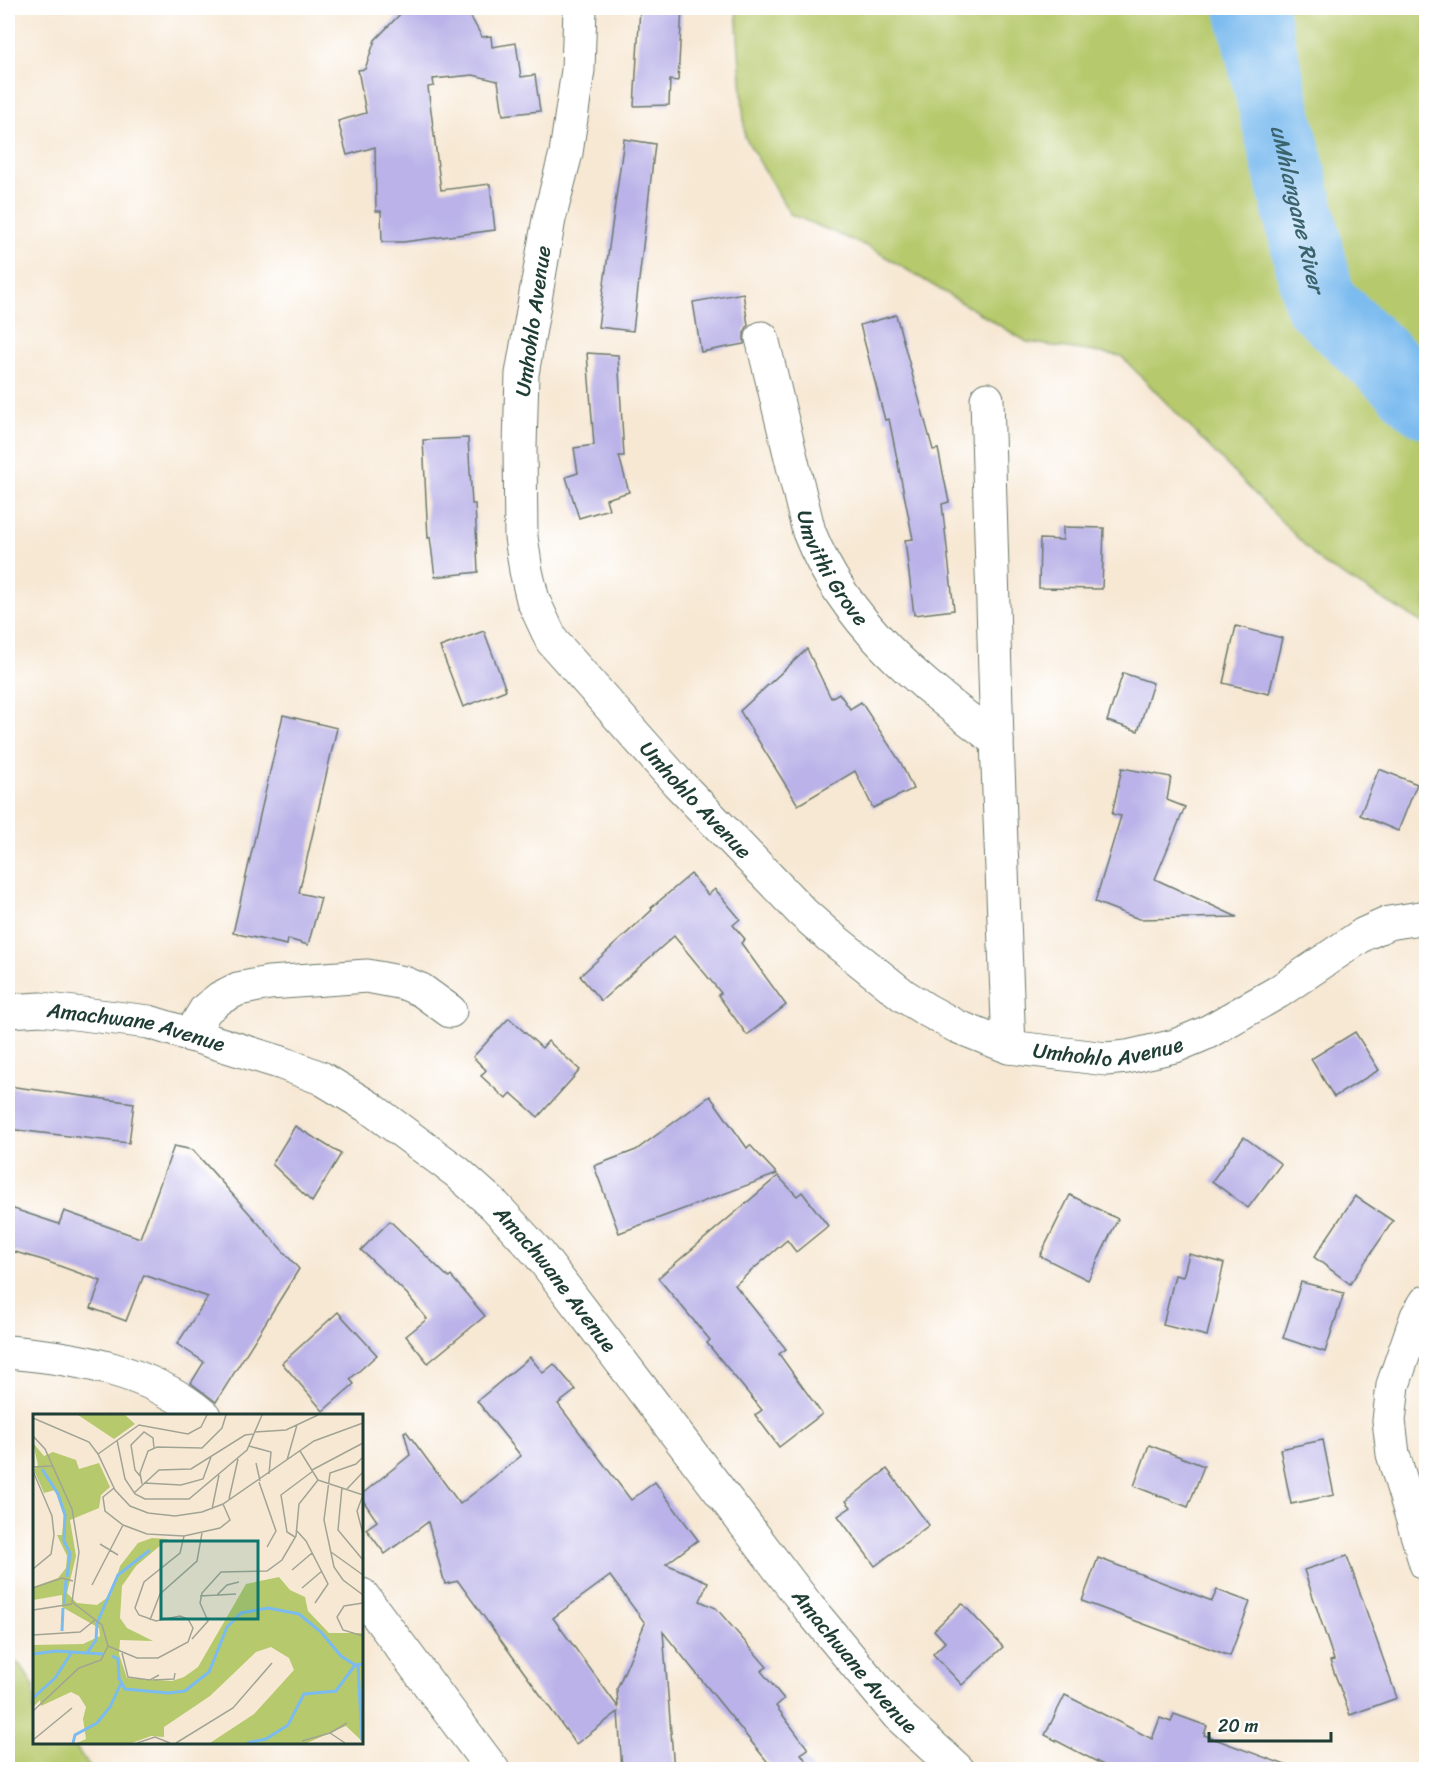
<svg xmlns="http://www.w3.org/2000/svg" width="1434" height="1777" viewBox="0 0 1434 1777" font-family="Sriracha,sans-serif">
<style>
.green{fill:#b6c96c;stroke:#6a8350;stroke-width:1.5}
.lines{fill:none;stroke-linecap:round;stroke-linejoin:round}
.river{stroke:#7bbbef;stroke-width:72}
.building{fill:#bab2e8;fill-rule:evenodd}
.minor-casing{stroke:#6b796c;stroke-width:35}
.minor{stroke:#fff;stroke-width:33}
.labels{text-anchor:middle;stroke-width:5;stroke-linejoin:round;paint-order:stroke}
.street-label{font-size:21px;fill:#1f3d34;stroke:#fff}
.water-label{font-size:22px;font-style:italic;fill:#3b636c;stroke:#fff}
.inset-river{fill:none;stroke:#7bbbef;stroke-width:3}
.inset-road{fill:none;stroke:#a1a494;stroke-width:1.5}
.view{fill:#0f766e;fill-opacity:0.15;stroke:#0f766e;stroke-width:3}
.inset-edge{fill:none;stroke:#1f3d34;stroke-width:3}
</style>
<rect width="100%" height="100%" fill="#fff"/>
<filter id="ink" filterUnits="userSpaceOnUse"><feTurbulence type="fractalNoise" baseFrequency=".0167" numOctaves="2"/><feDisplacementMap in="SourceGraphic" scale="12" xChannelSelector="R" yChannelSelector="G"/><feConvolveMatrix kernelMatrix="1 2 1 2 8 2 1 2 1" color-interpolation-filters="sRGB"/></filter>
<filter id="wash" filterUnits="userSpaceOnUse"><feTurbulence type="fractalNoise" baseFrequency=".008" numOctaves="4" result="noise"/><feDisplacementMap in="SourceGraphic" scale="24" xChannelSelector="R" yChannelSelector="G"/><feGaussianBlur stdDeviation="1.35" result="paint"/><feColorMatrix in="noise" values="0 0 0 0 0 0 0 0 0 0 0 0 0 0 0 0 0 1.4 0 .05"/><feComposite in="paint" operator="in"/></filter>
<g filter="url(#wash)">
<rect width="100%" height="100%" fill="#f7e8d4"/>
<g class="green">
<polygon points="736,8 1426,8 1426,625 1322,563 1121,356 1027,342 871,248 790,214 745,137"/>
<polygon points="8,1657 21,1666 34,1686 34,1742 73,1743 91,1769 8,1769"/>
</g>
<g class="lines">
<path class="river" id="s1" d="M1251,8L1320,302L1426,402"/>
</g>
<g id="blocks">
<g class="building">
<polygon points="406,8 466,8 482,37 491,36 492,47 516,43 521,77 535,75 540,111 503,115 498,81 473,75 433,79 434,86 428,87 441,190 490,184 495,230 403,242 382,242 381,211 376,211 375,147 347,155 338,121 366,113 358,70 365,69 375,40"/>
<polygon points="640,8 682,8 678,81 670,80 669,105 634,106"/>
<polygon points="624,139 655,144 633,331 598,327"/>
<polygon points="743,293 748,325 744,333 744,344 701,352 693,302"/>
<polygon points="896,315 933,450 938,449 949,502 942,504 954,610 914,615 905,540 913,539 889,419 885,420 860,325"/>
<polygon points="587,353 618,355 624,456 619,456 629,492 606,499 609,509 579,518 566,477 578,473 574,448 594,445"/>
<polygon points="468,438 472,504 475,504 478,572 435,577 430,537 428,538 423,440"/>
<polygon points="1063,527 1104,528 1102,589 1039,588 1040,539 1063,540"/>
<polygon points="1236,626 1282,638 1269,694 1223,683"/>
<polygon points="484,631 506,690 463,707 440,647"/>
<polygon points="807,649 831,698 839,693 850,709 861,702 901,763 913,789 873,808 855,771 798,805 740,711"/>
<polygon points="1123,673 1153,683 1138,731 1107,721"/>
<polygon points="283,715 337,728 299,893 321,898 308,945 288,939 287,945 233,933"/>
<polygon points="1122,768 1171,777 1167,800 1185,807 1155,879 1237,917 1139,919 1095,902 1121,816 1112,814"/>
<polygon points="1379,769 1417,784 1398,831 1360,815"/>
<polygon points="691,874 708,895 715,889 740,919 733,925 745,939 741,943 786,1005 747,1035 718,995 721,993 674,936 601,1001 580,976 652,910 651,908"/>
<polygon points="509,1018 542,1048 548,1041 580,1070 538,1117 511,1093 506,1099 481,1076 486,1070 473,1057"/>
<polygon points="1355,1032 1379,1070 1334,1097 1311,1059"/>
<polygon points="8,1086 134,1103 129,1143 8,1129"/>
<polygon points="710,1096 747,1148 750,1145 777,1174 619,1233 594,1166 636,1150"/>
<polygon points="295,1126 341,1154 312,1202 272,1164"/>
<polygon points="1244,1137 1281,1164 1248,1208 1212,1181"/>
<polygon points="174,1146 193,1150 299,1269 216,1402 191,1383 204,1362 177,1344 208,1297 144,1275 126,1321 91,1308 101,1281 43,1260 8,1250 8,1207 59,1224 64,1211 140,1238"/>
<polygon points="778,1176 797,1196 802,1192 828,1226 796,1252 787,1240 735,1285 786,1349 779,1354 822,1414 779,1447 755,1415 762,1410 707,1343 710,1340 658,1278"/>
<polygon points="1070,1195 1118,1219 1088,1280 1040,1256"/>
<polygon points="1355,1196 1393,1221 1350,1284 1314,1257"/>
<polygon points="390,1221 449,1278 451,1276 485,1316 428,1363 406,1336 427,1319 407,1294 361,1250"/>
<polygon points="1189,1254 1224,1263 1207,1336 1163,1325 1175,1275 1183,1277"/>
<polygon points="1301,1282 1344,1293 1325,1352 1283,1338"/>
<polygon points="338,1312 377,1355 350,1379 354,1384 323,1411 282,1363"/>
<path d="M530,1357L543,1373L554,1364L576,1390L558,1404L631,1500L655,1482L698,1540L666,1564L708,1582L700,1601L716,1608L767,1667L761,1671L784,1699L776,1706L808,1749L801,1754L813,1770H774L663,1632L674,1770H622L618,1712L576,1744L458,1581L445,1584L428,1522L385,1554L366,1529L377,1521L362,1499V1494L410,1455L404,1432L406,1431L460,1504L521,1456L477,1401ZM610,1576L645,1623L617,1689L618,1707L553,1618Z"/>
<polygon points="1323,1440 1334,1495 1291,1504 1280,1449"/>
<polygon points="1149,1445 1204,1466 1188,1507 1134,1486"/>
<polygon points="887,1469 929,1525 875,1566 838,1516 851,1507 846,1501"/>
<polygon points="1347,1556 1397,1698 1350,1715 1330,1661 1334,1660 1304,1570"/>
<polygon points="1098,1558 1212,1601 1217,1590 1250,1602 1230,1656 1082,1601"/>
<polygon points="962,1603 1003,1647 962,1685 933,1654 945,1642 934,1630"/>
<polygon points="1065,1695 1152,1739 1160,1718 1171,1722 1174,1714 1207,1726 1204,1735 1288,1766 1288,1770 1113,1770 1045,1735"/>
</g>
</g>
</g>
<g filter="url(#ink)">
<use href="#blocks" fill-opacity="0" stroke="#6b796c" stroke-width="1.5"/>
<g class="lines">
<g class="minor-casing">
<g id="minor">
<path id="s2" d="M580,8L578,70L566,153L549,219L522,374L520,447L521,537L526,571L533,600L552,641L677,782L802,912L828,935L903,995L925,1009L956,1026L1009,1047L1106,1059L1127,1057L1175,1046L1206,1033L1278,992L1364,934L1389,923L1426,917"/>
<path id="s3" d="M762,338L809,532C845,624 920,683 997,741"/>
<polyline points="987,399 997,741 1009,1047"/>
<path id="s4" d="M8,1011L41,1009L149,1022L282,1063L321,1078L369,1107L457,1172L495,1206L539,1254L809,1608L897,1714L958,1770"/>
<polyline points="190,1035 206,1009 220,998 238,989 269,983 367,976 404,983 421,990 450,1011"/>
<polyline points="1426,1302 1417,1316 1393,1385 1389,1421 1393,1454 1426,1564"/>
<path d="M8,1352C76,1358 150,1370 204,1416"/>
<polyline points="362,1595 493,1770"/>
</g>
</g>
<use href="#minor" class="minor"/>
</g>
</g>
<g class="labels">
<g class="street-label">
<text transform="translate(533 321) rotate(-82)" y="7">Umhohlo Avenue</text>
<text dy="7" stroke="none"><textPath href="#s3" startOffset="242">Umvithi Grove</textPath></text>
<text dy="7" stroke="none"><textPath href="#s2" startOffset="858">Umhohlo Avenue</textPath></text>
<text dy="7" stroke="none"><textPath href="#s4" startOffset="130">Amachwane Avenue</textPath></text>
<text dy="7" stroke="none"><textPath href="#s2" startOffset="1362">Umhohlo Avenue</textPath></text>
<text dy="7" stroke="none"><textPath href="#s4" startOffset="634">Amachwane Avenue</textPath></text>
<text dy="7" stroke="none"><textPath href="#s4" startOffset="1120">Amachwane Avenue</textPath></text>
</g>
<g class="water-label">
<text dy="8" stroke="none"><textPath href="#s1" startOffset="206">uMhlangane River</textPath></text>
</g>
</g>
<g transform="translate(33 1414)">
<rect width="330" height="330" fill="#f7e8d4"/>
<path d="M45,1H92L102,10L81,25ZM0,29L11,42L20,38L43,46L46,55L66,49L77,73L68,81L66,94L37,106L43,142L34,179L44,189L64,191L78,181L87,152L105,129L119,124L135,125L103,152L89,172L87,204L94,214L120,227L87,226L86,240L94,264L139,267L151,263L165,253L213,170L246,163L257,176L272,183L275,197L296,219H330V328L313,312L274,329H177L221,300L261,256L256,244L238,233L223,238L177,282L131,313V323L118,322L99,329H44L53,325L50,305L53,293L46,282L38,278L8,292L7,286L0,293V231L50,230L67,222L66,214L29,193V181L0,186V173L25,164L33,154L34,142L24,121H29L31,101L22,76L11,79L1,56L5,51Z" fill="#b6c96c"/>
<path class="inset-river" d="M9,55L25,80L32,101L31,127L37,139L34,163M31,190L33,166M29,217L30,194M54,239L63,226L64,209L85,161L117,136M0,240L23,237L70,240M79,242L85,245L86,264L92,275L135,279L152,277L176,258L194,213L208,199L235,194L266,200L288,218L308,242L322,251L330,250M325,251L329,327M0,284L22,264L39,238M40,329L42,321L64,309L77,293L88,269M214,329L233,325L255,311L271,280L303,277L322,251"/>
<path class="inset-road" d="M0,4L56,28L65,40L82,76L97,92L115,99L142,102L169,98L190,90L281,27L330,9M222,18L253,16L285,1M0,22L12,35L39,95L46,138L39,188L69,211L75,232L68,246L46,254L0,297M84,26L92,65L102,80L112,85H156L214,36L229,1M216,32L238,38L236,60M267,37L285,66M65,40L106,11L155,20L168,13L174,1M330,43L323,50L297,59L291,106L301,153L310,166L330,181M254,46L264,11M223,49L227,67M0,53L19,52M279,56L330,29M0,57L19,102L21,121L18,140L0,155M107,62L102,56L98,31L111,18L120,24L121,34M285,66L330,81M226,68L243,117L234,133M111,69L148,71L170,65L178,43M109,70L107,59L115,37L124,33L169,34L189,14L193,1M309,73L305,116L330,146M81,74L70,83L72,97L90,111L114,120L151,122L187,114L197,106L190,90M314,75L330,58M101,79L126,56L158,55L212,21L221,20M330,81L324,97L330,120M196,85L205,45M179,95L186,61M263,116L273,127L295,170L282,189M262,123L254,118L248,81L280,57M67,130L85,141M298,138L330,161M259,156L279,139M59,171L90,111M0,174L29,164L40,167M269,174L289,157M184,181L194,171L206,168M167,182L203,180M330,189L311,192L304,203L310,216L330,222M0,196L39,190M117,206L127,180L164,147L169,119M0,221L47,218L62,206M159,225L175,207L167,189L169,179L188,158L234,157L249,146L263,122L266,90L285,66M75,232L104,244H125L155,228L160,214L155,205L147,202L123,207L106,201L102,194L111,168L147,139L151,122M89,239L95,263L117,266L126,261M120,266L141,265L142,259M297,319L314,309M0,326L39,294M269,327L297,319L312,329M104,329L122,323L137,329M143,329L200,294L239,249"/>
<path class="view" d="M128,127H225V205H128Z"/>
<rect width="330" height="330" class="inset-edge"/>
</g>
<rect width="1434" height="1777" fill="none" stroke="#fff" stroke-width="30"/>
<path d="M1209 1732v9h122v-9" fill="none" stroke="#1f3d34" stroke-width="3"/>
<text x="1218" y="1732" font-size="18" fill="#1f3d34" stroke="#ffffff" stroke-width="4.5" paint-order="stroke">20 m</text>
</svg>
